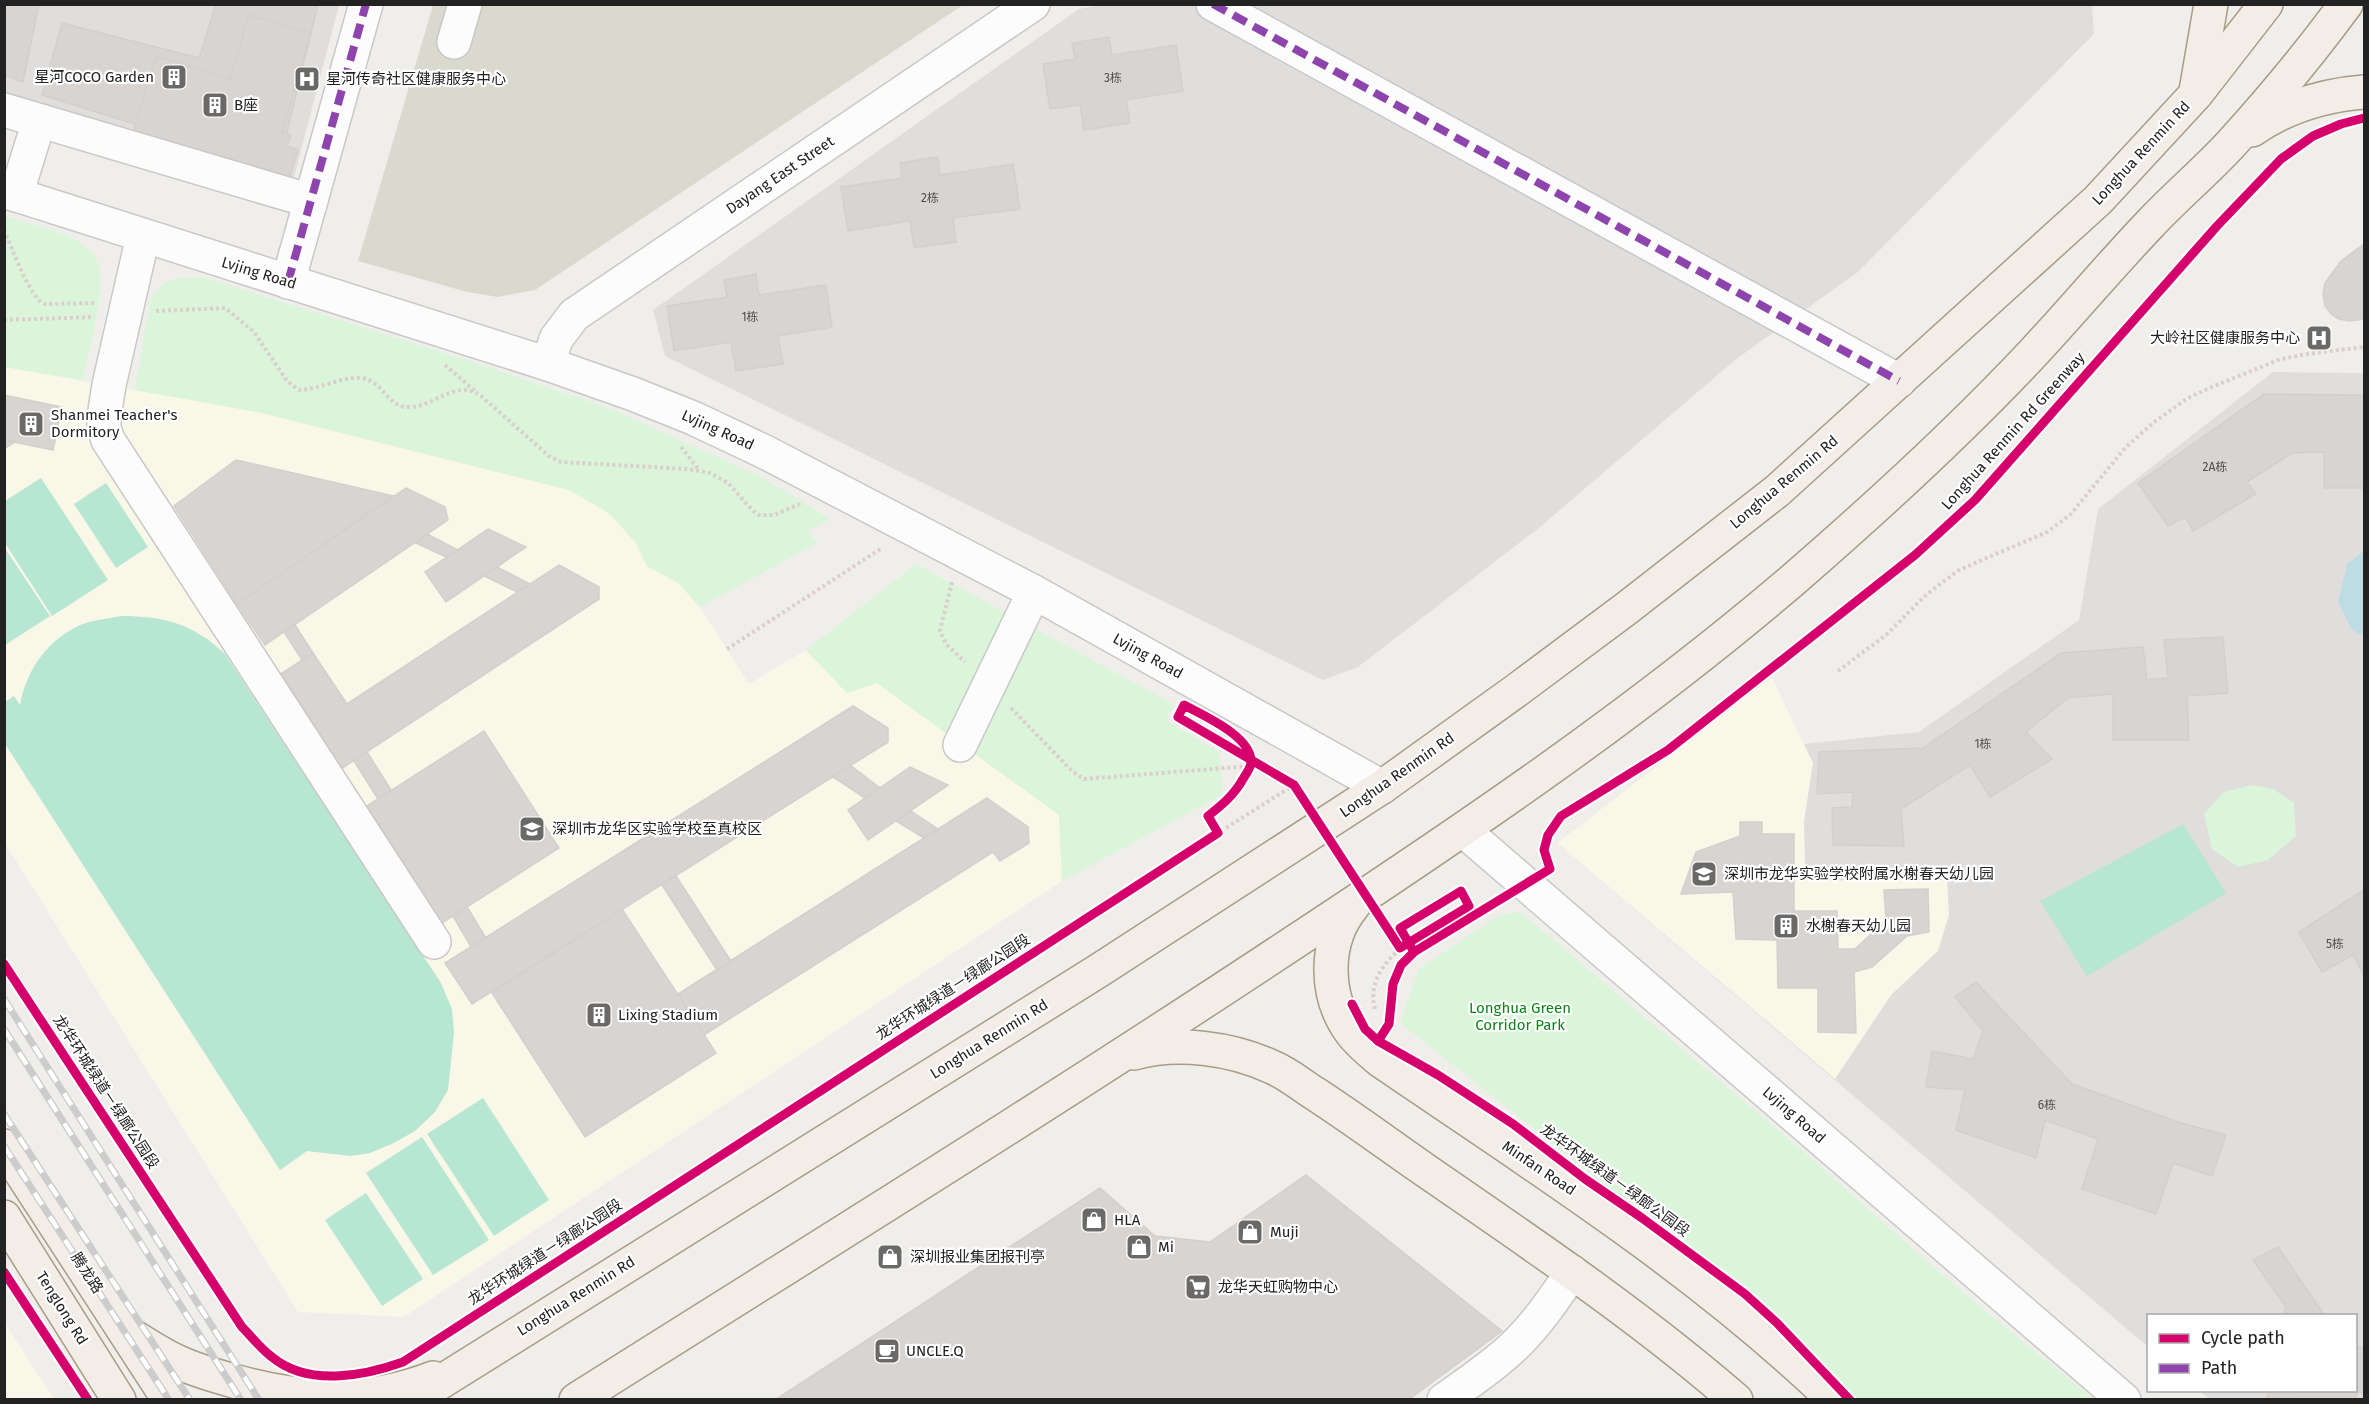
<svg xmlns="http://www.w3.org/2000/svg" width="2369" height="1404" viewBox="0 0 2369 1404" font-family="'Fira Sans','Noto Sans SC',sans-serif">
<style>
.residential{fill:#dfdedc}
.education{fill:#f8f7e8}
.construction{fill:#d9d9cd}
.park{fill:#daf5da}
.pitch{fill:#b7e6d2}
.water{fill:#bfdbe3}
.building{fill:#d7d4d2;stroke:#d3d0cc;stroke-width:1.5}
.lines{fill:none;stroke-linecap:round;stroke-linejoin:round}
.minor-casing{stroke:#c9c8c7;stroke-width:36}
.major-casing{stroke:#a79c86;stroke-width:36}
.path{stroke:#dccecd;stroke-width:4;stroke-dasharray:3 3;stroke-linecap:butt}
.minor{stroke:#fdfcfc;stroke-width:33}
.major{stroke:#f3ede7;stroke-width:33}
.rail-casing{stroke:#ccc;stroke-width:7}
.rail{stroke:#fff;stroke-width:4.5;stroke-dasharray:14;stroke-linecap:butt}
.path-bridge{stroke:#dccecd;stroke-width:4;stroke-dasharray:3 3;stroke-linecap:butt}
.quiet{stroke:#8e44ad;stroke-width:8;stroke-dasharray:15 8;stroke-linecap:butt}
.cycleway-casing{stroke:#fff;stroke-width:13}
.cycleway{stroke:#d6006c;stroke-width:9}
.labels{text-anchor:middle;stroke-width:4.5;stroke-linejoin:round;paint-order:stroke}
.number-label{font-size:12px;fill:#4f4e4e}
.poi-label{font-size:15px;fill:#222;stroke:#fff;text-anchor:start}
.street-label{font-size:15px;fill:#222;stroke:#fff}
.park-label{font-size:15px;fill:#0c8416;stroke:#fff}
</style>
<rect width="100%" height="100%" fill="#f0eeeb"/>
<g class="residential">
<polygon points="4,5 339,5 293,181 16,95 5,95"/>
<polygon points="1100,5 2092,5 2094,34 1858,272 1735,360 1540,527 1358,667 1323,680 665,356 653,310 1079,9"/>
<polygon points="2273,372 2364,373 2364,1399 2210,1399 2199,1391 2356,1390 2356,1316 2148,1316 2148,1347 1557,843 1772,677 1804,744 1919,732 2079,620 2098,509"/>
</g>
<g class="education">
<polygon points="5,367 258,412 569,490 609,513 636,542 647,566 678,583 700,607 749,684 806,650 847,693 877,683 1059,815 1062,881 404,1317 298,1312 5,843"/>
<polygon points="1772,677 1813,763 1804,821 1805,868 1829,881 1877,879 1947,880 1949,915 1938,951 1891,995 1835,1079 1557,843"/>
<polygon points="4,1323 5,1323 54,1399 5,1399"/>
</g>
<polygon class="construction" points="433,5 963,5 535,290 498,297 467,292 358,261"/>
<g class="park">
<path d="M5,216C27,224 54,228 75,240C85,246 96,254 99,266C106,291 88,353 83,380L5,367Z"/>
<path d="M193,277L205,278L460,358L611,409L763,478L830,519L808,531L817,543L700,607L678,583L647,566L635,542L609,513L569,490L258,412L135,390L150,301C162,280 169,280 193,277Z"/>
<polygon points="916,564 1175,705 1165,720 1219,752 1223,794 1062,881 1059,815 877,683 847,693 806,650"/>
<polygon points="2252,785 2273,789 2294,803 2296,836 2268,860 2238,867 2212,849 2204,814 2224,792"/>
<polygon points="1520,912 1806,1154 1956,1287 2093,1399 1851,1399 1767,1313 1400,1023 1419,969 1500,915"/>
</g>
<g class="pitch">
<polygon points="41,478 108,580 52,616 5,543 5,501"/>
<polygon points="106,483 148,547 116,568 74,504"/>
<polygon points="4,547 50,616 5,645 4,645"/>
<path d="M121,616C164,616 194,624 225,654L441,983L452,1009L454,1033L448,1090L435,1112L415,1131L394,1143L370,1153L351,1156L307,1151L280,1170L5,744V702L14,696L20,705C26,672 45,643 76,627C89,620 107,619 121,616Z"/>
<polygon points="2183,824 2226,893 2087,976 2040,901"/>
<polygon points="483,1098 549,1200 494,1236 427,1134"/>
<polygon points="422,1137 489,1240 433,1275 366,1173"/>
<polygon points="366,1193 423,1279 382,1306 325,1220"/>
</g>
<polygon class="water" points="2364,551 2364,636 2352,630 2338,602 2347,564"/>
<g class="building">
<polygon points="4,4 19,4 22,76 4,76"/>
<polygon points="4,4 39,4 23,82 4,75"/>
<polygon points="216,4 318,4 278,169 42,95 62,23 199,58"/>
<polygon points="249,15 311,33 282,132 291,135 287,146 298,150 288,182 132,136 156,56 230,79"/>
<polygon points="1109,37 1112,55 1176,45 1183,91 1126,100 1130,123 1084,130 1080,105 1050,109 1043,64 1075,59 1072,43"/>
<polygon points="938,157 940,175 1013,164 1020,209 953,218 956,242 914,248 910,221 848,231 841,187 902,178 900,163"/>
<polygon points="2364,244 2364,319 2349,321 2339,319 2332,315 2325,306 2323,293 2325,283 2341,261"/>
<polygon points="756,274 759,295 826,285 832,327 778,336 783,364 736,371 731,342 674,351 667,306 727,297 724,280"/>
<polygon points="2264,394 2364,395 2364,488 2324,488 2324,452 2292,453 2247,482 2256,494 2193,531 2185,517 2168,526 2138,483"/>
<polygon points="4,395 62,407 53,450 4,440"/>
<polygon points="4,440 15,442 4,449"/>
<polygon points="236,460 394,496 237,604 174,506"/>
<polygon points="406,488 445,507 448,520 265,645 237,604"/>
<polygon points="488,529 526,547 446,602 425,572"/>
<polygon points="427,534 458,550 446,557 416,543"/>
<polygon points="559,565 599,587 599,599 341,769 279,675 313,653 347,704"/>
<polygon points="497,567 530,584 517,592 484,576"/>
<polygon points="295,625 313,653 302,660 284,632"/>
<polygon points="2223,637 2228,693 2187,696 2189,740 2113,740 2113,694 2068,698 2026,732 2052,759 1990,797 1970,765 1901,809 1904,846 1833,845 1832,808 1852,807 1853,792 1817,794 1819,752 1923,748 2061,653 2143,647 2147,680 2168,678 2164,640"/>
<polygon points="853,706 888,728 888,742 472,1004 445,963"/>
<polygon points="484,731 559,848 442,923 367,806"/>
<polygon points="367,752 391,790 378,799 354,761"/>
<polygon points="850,765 880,788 865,798 833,777"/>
<polygon points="910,767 948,785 868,840 848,810"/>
<polygon points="987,798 1028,827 1029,843 1000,861 993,852 704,1035 678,994"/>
<polygon points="911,811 938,829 924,838 896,821"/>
<polygon points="1740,822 1762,822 1762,834 1794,834 1794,911 1837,911 1838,949 1855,949 1886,920 1884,890 1928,889 1929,932 1907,936 1872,967 1854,972 1856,1033 1818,1032 1818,988 1778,988 1777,940 1736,939 1733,892 1681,894 1696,852 1740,836"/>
<polygon points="676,876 731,961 717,970 662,885"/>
<polygon points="2364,890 2364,975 2353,955 2322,972 2299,932"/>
<polygon points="467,907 486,938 471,947 453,916"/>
<polygon points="622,909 716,1053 585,1137 492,993"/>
<polygon points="1976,982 2072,1084 2181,1123 2226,1135 2212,1176 2173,1163 2156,1214 2082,1189 2098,1139 2045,1120 2036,1158 1956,1130 1965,1090 1926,1087 1932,1051 1973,1059 1983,1031 1955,997"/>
<polygon points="1306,1175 1502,1331 1408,1400 775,1400 1100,1188 1155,1236 1210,1242"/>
<polygon points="2278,1247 2325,1316 2283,1316 2286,1307 2253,1260"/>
<polygon points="2356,1345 2364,1350 2364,1394 2358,1391 2355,1400 2267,1398 2269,1390 2356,1390"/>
</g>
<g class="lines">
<g class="minor-casing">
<g id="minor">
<polyline points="1213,4 1899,381"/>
<polyline points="454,42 465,4"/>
<polyline points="4,110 311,201"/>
<polyline points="4,191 548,364 633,394 693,418 763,451 1034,592 1382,787"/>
<polyline points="16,195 39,121"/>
<polyline points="143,236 109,385 104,417 104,428 108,440 434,942"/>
<polyline points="288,282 366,4"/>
<polyline points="548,364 556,339 574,315 1033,4"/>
<polyline points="960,745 1034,592"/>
<polyline points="1463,830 2124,1400"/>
<path d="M1444,1400C1462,1387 1480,1375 1497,1361C1528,1337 1551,1304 1572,1272"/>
</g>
</g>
<g class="major-casing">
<g id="major">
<polyline points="2196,91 2211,4"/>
<path d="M2252,130C2285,107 2325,95 2364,92"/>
<path d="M1353,906C1324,941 1324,995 1351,1032C1359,1043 1370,1052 1381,1061C1536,1167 1697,1268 1834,1400"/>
<path d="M1134,1053C1177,1041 1231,1048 1272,1067C1287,1073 1300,1084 1314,1093C1351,1117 1386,1143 1422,1168C1529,1242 1637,1314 1736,1400"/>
<polyline points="4,1146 169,1400"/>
<polyline points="4,1217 119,1400"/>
<path d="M126,1332C143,1342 160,1354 178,1362C195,1370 216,1376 234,1381C301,1400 367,1404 433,1378"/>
<polyline points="412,1400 1098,971 1382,787 1517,690 1627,608 1777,491 2098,200 2196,94 2266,4"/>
<path d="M576,1400C814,1250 1053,1102 1287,947C1462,832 1635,715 1794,579C1877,507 1959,432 2034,352C2073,310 2110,266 2149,225C2175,197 2204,173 2230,145C2271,100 2310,53 2346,4"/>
</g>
</g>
<g class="path">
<path d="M4,230C12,247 29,298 45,304L96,303"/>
<path d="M156,311L225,308L254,332L287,381L299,390C319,390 349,373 366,379C385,385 389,409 411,407C435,406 457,378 481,396L549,456L561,462L687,469L710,473L728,483L753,511L759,515H774L800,504"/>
<polyline points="4,320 94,317"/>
<polyline points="445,365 476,392"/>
<polyline points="681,447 699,470"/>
<polyline points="952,582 940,631 946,644 965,662"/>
<polyline points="727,649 882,548"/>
<polyline points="1838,671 1886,635 1927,594 1959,570 2047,532 2070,515 2126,447 2153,423 2186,399 2209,388 2281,359 2307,354 2364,347"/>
<polyline points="1011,708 1072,771 1084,779 1251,766"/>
<polyline points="1183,708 1178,717 1294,785 1218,833"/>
<path d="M1375,1009C1361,957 1435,927 1469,906L1461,891L1400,928"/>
</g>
<use href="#minor" class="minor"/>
<use href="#major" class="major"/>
<g class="rail-casing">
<g id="rail">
<polyline points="4,999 259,1400"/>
<polyline points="4,1029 241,1400"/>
<polyline points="4,1114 190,1400"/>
<polyline points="4,1146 169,1400"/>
</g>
</g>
<use href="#rail" class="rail"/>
<polyline class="path-bridge" points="1294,785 1400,948"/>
<g class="quiet">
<polyline points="1213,4 1899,381"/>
<polyline points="288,282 366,4"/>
</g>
<g class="cycleway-casing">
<g id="cycleway">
<path d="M4,964L242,1327C252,1337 261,1349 272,1357C308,1387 364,1376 403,1362L1218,833L1208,816C1222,805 1234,795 1243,779C1246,774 1250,769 1251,763C1253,737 1204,716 1184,705L1178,717L1294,785L1400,948L1469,906L1461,891L1400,928L1414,952"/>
<polyline points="1352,1004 1365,1029 1378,1041 1438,1075 1513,1124 1585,1179 1642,1218 1745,1294 1777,1323 1850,1400"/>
<polyline points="1378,1041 1389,1024 1393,984 1401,965 1414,952 1550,869 1544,850 1548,835 1561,816 1668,750 1915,555 1975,500 2217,226 2281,159 2313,136 2341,124 2364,118"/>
<polyline points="4,1272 88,1400"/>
</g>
</g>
<use href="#cycleway" class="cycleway"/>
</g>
<defs>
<g id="building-square" transform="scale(1.35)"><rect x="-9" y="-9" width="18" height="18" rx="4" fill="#6a6968" stroke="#fff"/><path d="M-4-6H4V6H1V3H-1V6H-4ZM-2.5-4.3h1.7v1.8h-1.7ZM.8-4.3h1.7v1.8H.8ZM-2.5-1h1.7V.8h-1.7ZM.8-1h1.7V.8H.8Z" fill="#fff"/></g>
<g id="hospital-square" transform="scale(1.35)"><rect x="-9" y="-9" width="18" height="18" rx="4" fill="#6a6968" stroke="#fff"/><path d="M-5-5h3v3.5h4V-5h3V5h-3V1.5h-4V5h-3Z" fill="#fff"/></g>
<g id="school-square" transform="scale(1.35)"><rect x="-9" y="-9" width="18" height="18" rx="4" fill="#6a6968" stroke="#fff"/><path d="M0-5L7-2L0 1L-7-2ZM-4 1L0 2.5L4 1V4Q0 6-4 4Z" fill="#fff"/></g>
<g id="shop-square" transform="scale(1.35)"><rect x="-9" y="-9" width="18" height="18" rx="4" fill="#6a6968" stroke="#fff"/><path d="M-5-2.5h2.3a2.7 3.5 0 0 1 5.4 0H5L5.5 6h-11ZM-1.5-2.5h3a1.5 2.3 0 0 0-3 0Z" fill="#fff"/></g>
<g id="supermarket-square" transform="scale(1.35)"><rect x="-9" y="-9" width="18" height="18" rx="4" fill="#6a6968" stroke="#fff"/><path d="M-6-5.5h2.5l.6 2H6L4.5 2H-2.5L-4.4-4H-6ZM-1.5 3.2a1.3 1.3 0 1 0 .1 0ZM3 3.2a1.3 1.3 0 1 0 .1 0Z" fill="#fff"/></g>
<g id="cafe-square" transform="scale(1.35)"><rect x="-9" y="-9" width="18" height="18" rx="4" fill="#6a6968" stroke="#fff"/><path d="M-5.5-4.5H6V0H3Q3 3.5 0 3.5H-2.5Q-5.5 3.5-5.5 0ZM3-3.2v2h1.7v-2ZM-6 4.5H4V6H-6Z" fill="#fff"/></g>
</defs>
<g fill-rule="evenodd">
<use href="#building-square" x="174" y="77"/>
<use href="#hospital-square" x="307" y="79"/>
<use href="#building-square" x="215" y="105"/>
<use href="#hospital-square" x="2319" y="338"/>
<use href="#building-square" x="31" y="424"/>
<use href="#school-square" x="532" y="829"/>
<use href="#school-square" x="1704" y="874"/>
<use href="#building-square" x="1786" y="926"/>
<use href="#building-square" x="599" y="1015"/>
<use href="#shop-square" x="1094" y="1220"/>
<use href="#shop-square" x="1250" y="1232"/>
<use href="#shop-square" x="1139" y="1247"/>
<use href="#shop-square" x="890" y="1257"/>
<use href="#supermarket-square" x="1198" y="1287"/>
<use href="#cafe-square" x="887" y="1351"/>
</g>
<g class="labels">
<g class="number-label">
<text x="1113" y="82">3栋</text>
<text x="930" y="202">2栋</text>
<text x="750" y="321">1栋</text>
<text x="2215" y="471">2A栋</text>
<text x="1983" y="748">1栋</text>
<text x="2335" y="948">5栋</text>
<text x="2047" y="1109">6栋</text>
</g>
<g class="poi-label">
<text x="154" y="82" text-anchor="end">星河COCO Garden</text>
<text x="326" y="84">星河传奇社区健康服务中心</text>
<text x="234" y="110">B座</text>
<text x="2300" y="343" text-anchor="end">大岭社区健康服务中心</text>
<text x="51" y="420">Shanmei Teacher's<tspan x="51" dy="17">Dormitory</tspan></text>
<text x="552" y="834">深圳市龙华区实验学校至真校区</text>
<text x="1724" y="879">深圳市龙华实验学校附属水榭春天幼儿园</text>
<text x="1806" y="931">水榭春天幼儿园</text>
<text x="618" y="1020">Lixing Stadium</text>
<text x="1114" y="1225">HLA</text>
<text x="1270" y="1237">Muji</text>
<text x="1158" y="1252">Mi</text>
<text x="910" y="1262">深圳报业集团报刊亭</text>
<text x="1218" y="1292">龙华天虹购物中心</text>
<text x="906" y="1356">UNCLE.Q</text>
</g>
<g class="street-label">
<text transform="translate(2141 153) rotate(-47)" y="5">Longhua Renmin Rd</text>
<text transform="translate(780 175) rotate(-34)" y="5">Dayang East Street</text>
<text transform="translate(259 273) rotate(17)" y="5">Lvjing Road</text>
<text transform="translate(718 430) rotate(24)" y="5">Lvjing Road</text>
<text transform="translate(2013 431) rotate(-48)" y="5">Longhua Renmin Rd Greenway</text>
<text transform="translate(1784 482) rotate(-40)" y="5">Longhua Renmin Rd</text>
<text transform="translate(1148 656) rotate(29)" y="5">Lvjing Road</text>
<text transform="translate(1397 775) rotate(-35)" y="5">Longhua Renmin Rd</text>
<text transform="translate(953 987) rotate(-33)" y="5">龙华环城绿道－绿廊公园段</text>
<text transform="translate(989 1039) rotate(-32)" y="5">Longhua Renmin Rd</text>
<text transform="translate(106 1092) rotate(57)" y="5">龙华环城绿道－绿廊公园段</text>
<text transform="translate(1794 1115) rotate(41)" y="5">Lvjing Road</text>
<text transform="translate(1539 1168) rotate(34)" y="5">Minfan Road</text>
<text transform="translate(1615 1180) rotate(36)" y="5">龙华环城绿道－绿廊公园段</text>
<text transform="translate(545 1252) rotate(-33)" y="5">龙华环城绿道－绿廊公园段</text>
<text transform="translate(87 1273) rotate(57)" y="5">腾龙路</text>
<text transform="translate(576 1296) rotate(-32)" y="5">Longhua Renmin Rd</text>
<text transform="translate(62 1308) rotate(58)" y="5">Tenglong Rd</text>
</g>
<g class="park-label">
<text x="1520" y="1013">Longhua Green<tspan x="1520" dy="17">Corridor Park</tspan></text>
</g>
</g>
<rect width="2369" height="1404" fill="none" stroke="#222222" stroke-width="12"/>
<rect x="2147" y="1314" width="210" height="78" fill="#ffffff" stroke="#a7a7a7" stroke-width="1.5"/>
<rect x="2159" y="1334" width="30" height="9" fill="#d6006c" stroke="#a7a7a7" stroke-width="1.5"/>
<text x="2201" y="1344" font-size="18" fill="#222222">Cycle path</text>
<rect x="2159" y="1364" width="30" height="9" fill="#8e44ad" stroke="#a7a7a7" stroke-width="1.5"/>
<text x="2201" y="1374" font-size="18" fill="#222222">Path</text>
</svg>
